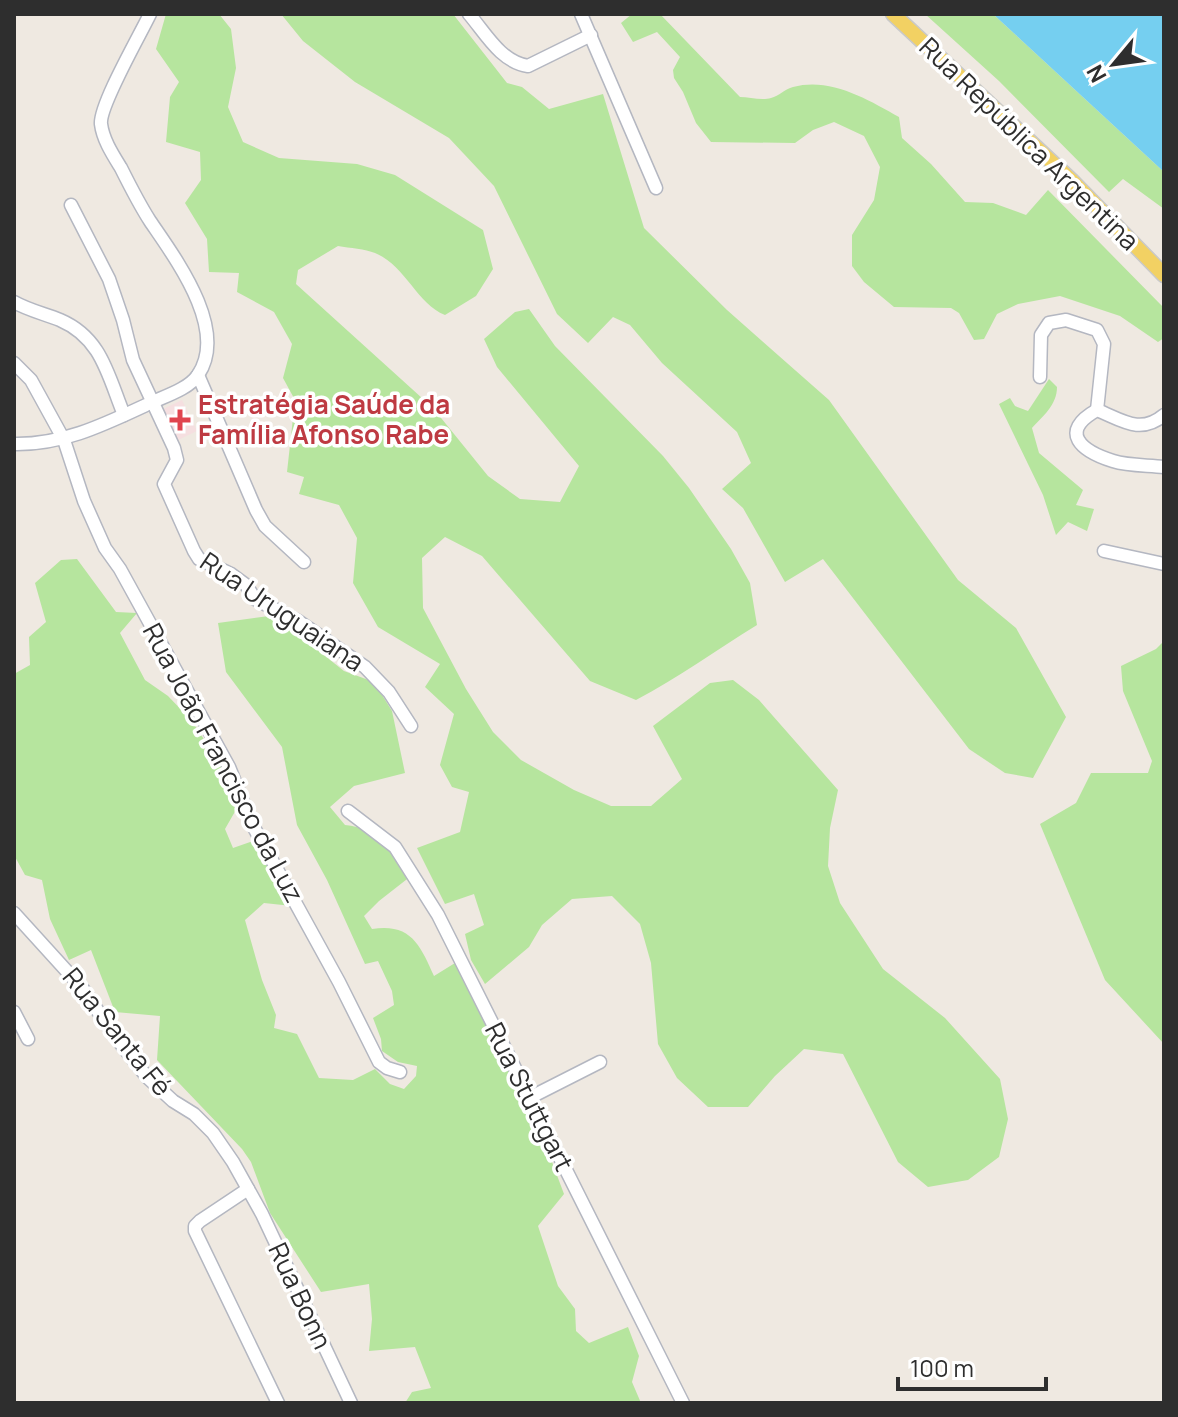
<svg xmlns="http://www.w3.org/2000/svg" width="1178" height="1417" viewBox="0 0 1178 1417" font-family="Manrope,sans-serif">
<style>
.medical{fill:#f5dfe0}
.green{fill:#b6e59e}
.water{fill:#75cff0}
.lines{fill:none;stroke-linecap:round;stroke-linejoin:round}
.minor-casing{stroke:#b4b7c1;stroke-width:15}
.major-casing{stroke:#c9c9c9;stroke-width:17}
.minor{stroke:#fff;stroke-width:12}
.major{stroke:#f2d163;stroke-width:14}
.health-dot{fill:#e0444e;stroke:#fff;stroke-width:3}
.labels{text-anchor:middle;stroke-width:7;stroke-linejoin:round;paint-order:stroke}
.street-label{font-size:26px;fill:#2e2e2e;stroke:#fff}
.health-label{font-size:26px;font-weight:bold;fill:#be3a42;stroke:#fff;text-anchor:start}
</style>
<rect width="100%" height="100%" fill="#efe9e1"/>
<polygon class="medical" points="182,400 197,431 178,440 163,409"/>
<g class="green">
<path d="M166,14H219L231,29L236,68L228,107L243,142L279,158L357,164L395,175L483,230L493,269L476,296L445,315C417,304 405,265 375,253C365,249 350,248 338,246L298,270L296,284L433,408L488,476L520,499L560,502L579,466L497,367L484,339L515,312L529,309L555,346L663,456L689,488L731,549L750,583L757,625C716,650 678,678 636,700L590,681L482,556L445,537L422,558L423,608L466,689L493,732L521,760L574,790L611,806H651L682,779L653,726L710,683L733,680L759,700L838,790L830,828L828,866L840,903L883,969L945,1018L1000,1079L1008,1119L999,1157L968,1180L928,1187L898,1162L843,1054L804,1049L775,1076L748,1107H708L677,1078L658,1044L651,963L640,924L612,896L572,899L542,925L529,947L485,984L471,960L465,934L484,925L474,894L445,904L417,848L460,832L469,792L452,787L440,765L454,714L425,687L440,664L378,627L353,583L357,538L339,505L299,494L304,477L287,472L295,400L283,378L292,344L274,312L237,292L239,273L209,272L207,239L185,203L201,180L200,152L166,142L170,97L179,82L156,49Z"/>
<polygon points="281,14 453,14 507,83 522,87 549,109 603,94 644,228 727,310 829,400 958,580 1016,628 1066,717 1033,778 1005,773 969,749 823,559 785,582 743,508 722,489 751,463 737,432 662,363 630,325 613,317 588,343 557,314 494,186 449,138 355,82 303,41"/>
<path d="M632,14H660L740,97C749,97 762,101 771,98C779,96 785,89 793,87C830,77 867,99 899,117L902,138L931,164L965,202L993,203L1026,215L1048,190L1164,308V338L1158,342L1120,316L1060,296L1018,304L997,314L984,339L974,340L959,313L951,308L894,307L864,282L852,266V235L874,200L880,167L864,136L834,122L813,130L795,143L711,142L696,123L683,92L674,78L673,70L680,57L657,32L633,42L621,23Z"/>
<polygon points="925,14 993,14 1164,172 1164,209 1123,179 1109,192 999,81"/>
<path d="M1049,379L1057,387C1057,405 1043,416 1032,428L1039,453L1083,490L1076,505L1094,509L1087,531L1068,522L1056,535L1043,495L999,404L1010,398L1015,406L1028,411Z"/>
<path d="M77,559L116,612L137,613L120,633L145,680L168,696L191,720L222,766L237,808L225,829L233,848L253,841L292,906L264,903L245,920L262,980L276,1015L274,1028L297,1034L319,1078L353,1080L375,1069L390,1084L404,1089L416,1076L417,1066L398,1062L382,1051L381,1039L373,1018L394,1005L392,991L378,961L365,964L327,880L297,825L282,747L226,672L218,623L269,616L295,632L344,671L374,682L392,711L405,773L354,786L330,807L345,825C378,828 393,850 411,876L379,901L364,916L372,929C411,923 420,945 434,976L455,963L469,987L488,1030L518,1082L523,1108L546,1146L564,1194L538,1226L558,1286L575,1309L576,1331L589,1343L628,1327L639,1356L632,1382L641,1403H405L412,1392L431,1388L415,1347L369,1351L372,1319L369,1284L321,1292L270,1213L251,1162L242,1149L157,1060L160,1016L115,1012L91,950L69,960L50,919L42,880L25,875L14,855V674L30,665L29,637L46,622L35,583L61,560Z"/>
<polygon points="1164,641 1164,1044 1105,980 1040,824 1076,803 1091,773 1148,773 1152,761 1123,691 1121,666 1156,649"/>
</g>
<polygon class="water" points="993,14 1164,14 1164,172"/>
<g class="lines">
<g class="minor-casing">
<g id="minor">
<path d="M469,14C486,34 501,62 528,66L591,35"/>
<polyline points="581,14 656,188"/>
<polyline points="71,205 109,279 123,320 133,360 174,448 177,460 164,484 194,551 199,559 231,574 246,585 255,599 298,621 365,667 389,692 411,726"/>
<path d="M14,302C28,310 45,314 60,320C102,338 108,376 124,415"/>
<polyline points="14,363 31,380 64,440 84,501 105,548 120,569 229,767 252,824 339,982 379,1062 387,1068 400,1072"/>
<polyline points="198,375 256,510 265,526 304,562"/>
<polyline points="1040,377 1041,335 1049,323 1066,320 1097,330 1104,344 1097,410"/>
<path d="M1164,415C1140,435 1122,420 1097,410C1058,432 1081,451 1113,461C1129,466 1148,465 1164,467"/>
<path d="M14,444C62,445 103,425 146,405C162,397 188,390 198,375C229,329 175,258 150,221C139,204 130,186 121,168C113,155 103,140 101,124C99,106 140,35 150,14"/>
<polyline points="1104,551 1164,564"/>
<polyline points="348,811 395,847 438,915 683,1403"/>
<polyline points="14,913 83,989 114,1035 147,1077 173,1101 194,1114 213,1133 233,1162 262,1214 351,1403"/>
<polyline points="14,1012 28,1039"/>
<polyline points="529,1098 600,1062"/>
<polyline points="248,1189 200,1221 195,1226 195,1231 278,1403"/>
</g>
</g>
<g class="major-casing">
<polyline id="major" points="893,14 1071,180 1164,275"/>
</g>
<use href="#minor" class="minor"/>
<use href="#major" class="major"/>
</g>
<path class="health-dot" d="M176 408h8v8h8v8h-8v8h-8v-8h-8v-8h8z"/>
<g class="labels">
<g class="street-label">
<text transform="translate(1029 144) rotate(44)" y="9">Rua República Argentina</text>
<text transform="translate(282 612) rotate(34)" y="9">Rua Uruguaiana</text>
<text transform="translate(223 763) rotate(62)" y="9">Rua João Francisco da Luz</text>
<text transform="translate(117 1032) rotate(51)" y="9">Rua Santa Fé</text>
<text transform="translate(529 1097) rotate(63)" y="9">Rua Stuttgart</text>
<text transform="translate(300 1296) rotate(65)" y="9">Rua Bonn</text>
</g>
<g class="health-label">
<text x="198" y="414">Estratégia Saúde da<tspan x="198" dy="30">Família Afonso Rabe</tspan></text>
</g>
</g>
<rect width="1178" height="1417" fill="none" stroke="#2e2e2e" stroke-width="32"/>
<g transform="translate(1114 64) rotate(241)" stroke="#ffffff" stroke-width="6" paint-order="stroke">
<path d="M0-6L14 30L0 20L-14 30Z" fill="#2e2e2e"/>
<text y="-12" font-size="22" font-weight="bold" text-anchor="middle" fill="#2e2e2e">N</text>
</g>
<path d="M898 1377v12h148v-12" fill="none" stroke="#2e2e2e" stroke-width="4"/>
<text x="910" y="1377" font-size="24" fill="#2e2e2e" stroke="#ffffff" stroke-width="6" paint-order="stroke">100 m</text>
</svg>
